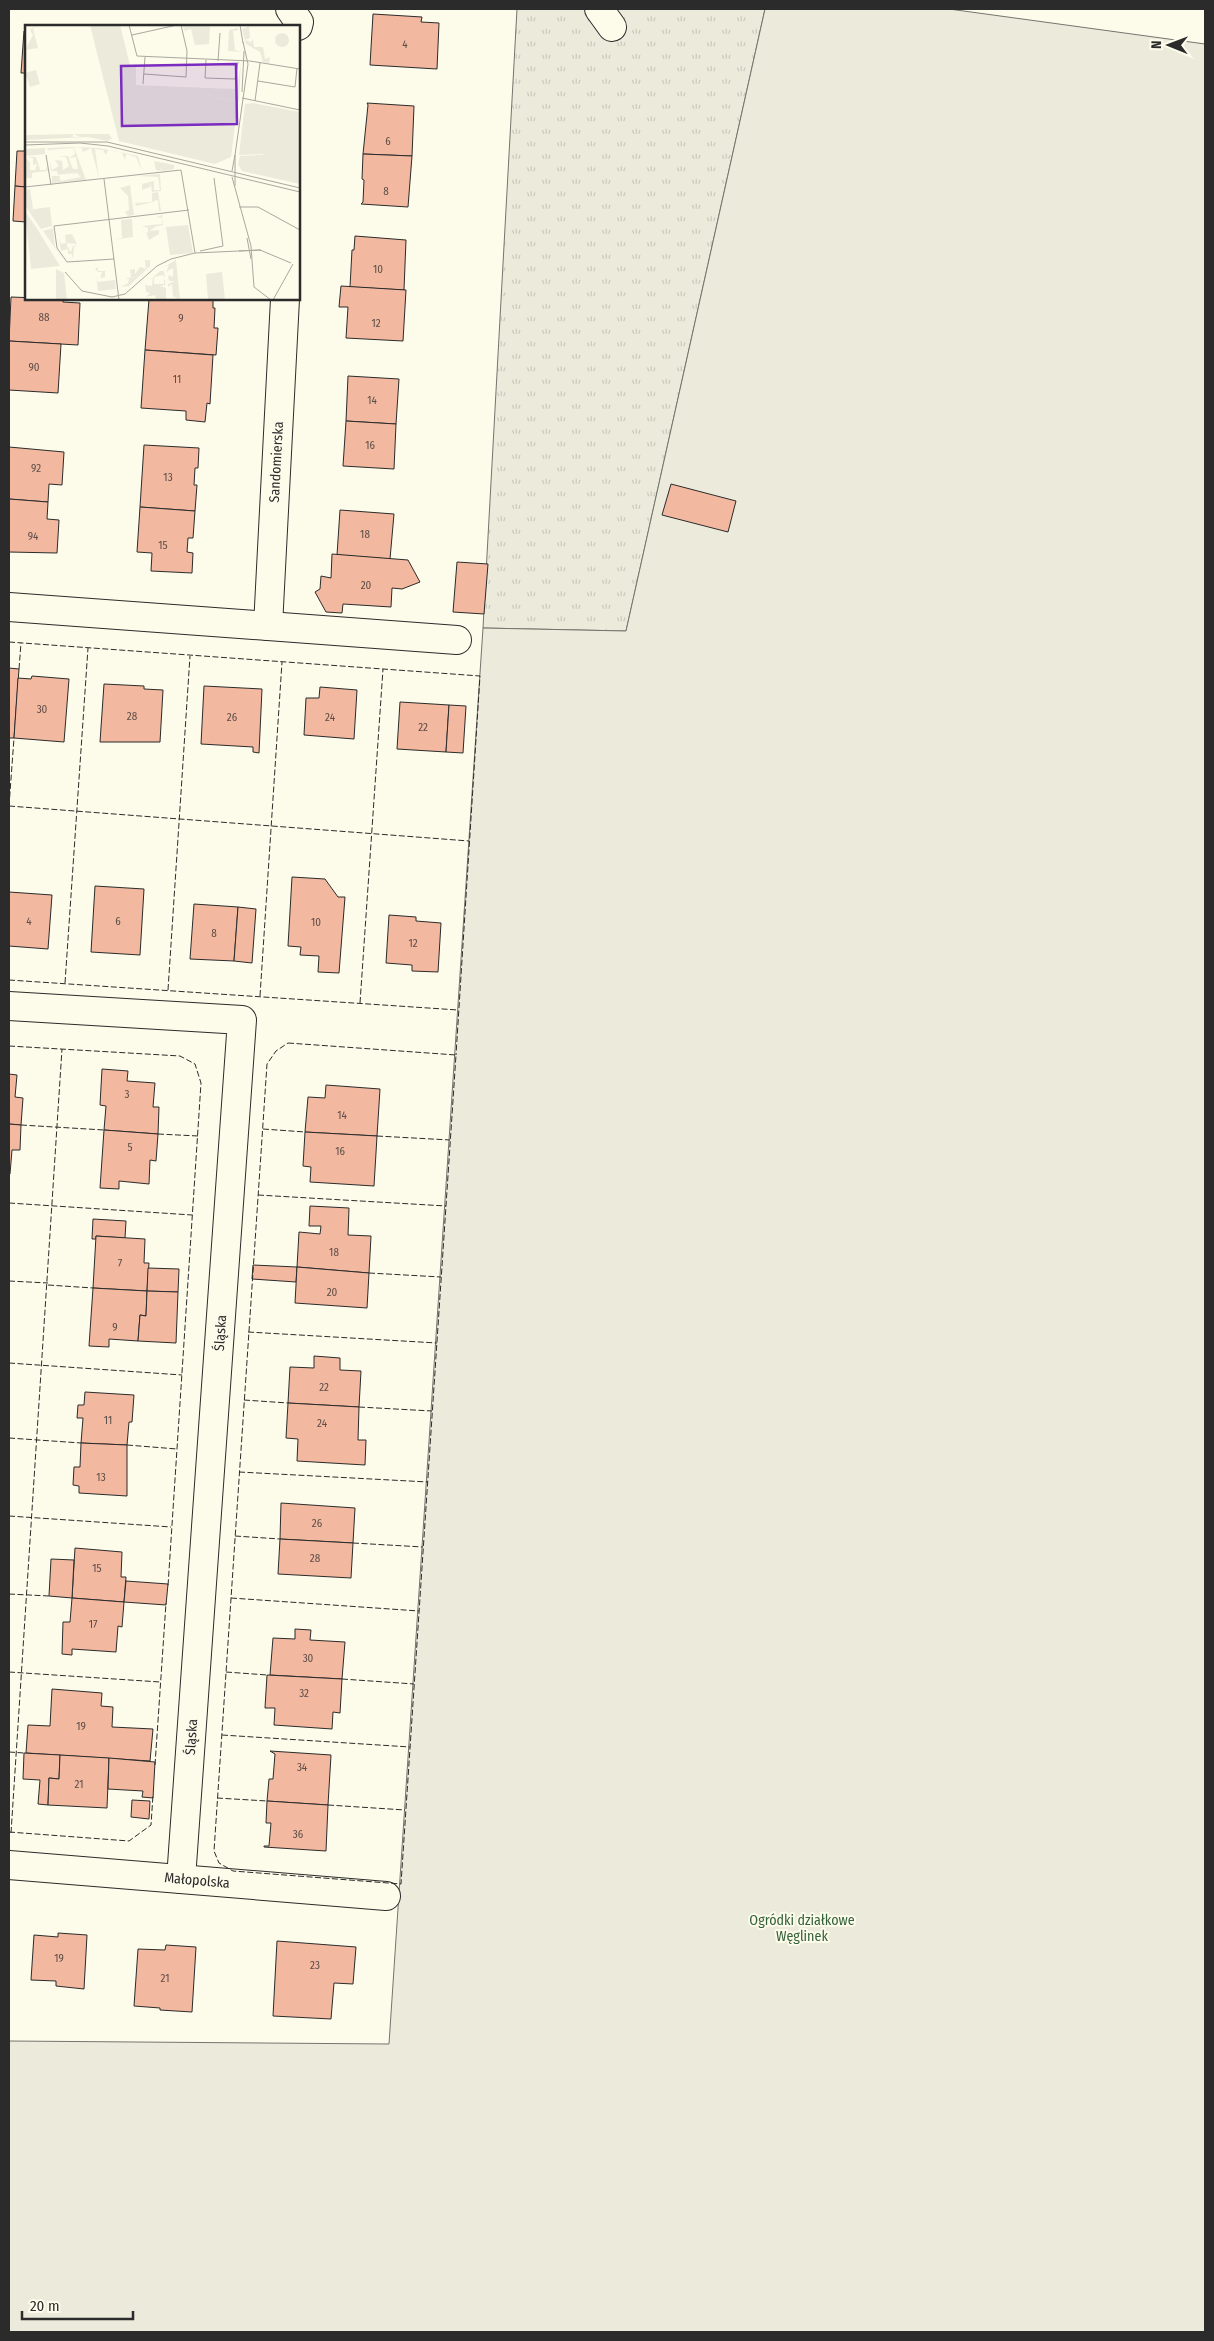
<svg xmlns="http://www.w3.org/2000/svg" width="1214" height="2341" viewBox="0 0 1214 2341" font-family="'Fira Sans Condensed',sans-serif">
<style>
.grass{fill:url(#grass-tufts);stroke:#74746e}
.garden{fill:#ecebdb;stroke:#74746e}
.building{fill:#f2b8a0;stroke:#2b2b2b}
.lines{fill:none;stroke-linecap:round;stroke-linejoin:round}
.minor-casing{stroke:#2b2b2b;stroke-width:30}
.minor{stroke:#fdfbea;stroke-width:28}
.fence{stroke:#2b2b2b;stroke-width:1;stroke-dasharray:6 2.5;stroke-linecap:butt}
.labels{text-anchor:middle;stroke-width:4;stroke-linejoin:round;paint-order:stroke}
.number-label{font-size:11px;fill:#5d4e48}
.street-label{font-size:14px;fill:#2b2b2b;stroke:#fdfbea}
.park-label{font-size:14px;fill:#34623c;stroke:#fdfbea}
.inset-road{fill:none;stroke:#a9a89e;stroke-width:1}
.view{fill:#7b2cbf;fill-opacity:0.15;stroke:#7b2cbf;stroke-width:2.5}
.inset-edge{fill:none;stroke:#2b2b2b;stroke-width:2.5}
</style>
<defs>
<pattern id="grass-tufts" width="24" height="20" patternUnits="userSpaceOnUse" patternTransform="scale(1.25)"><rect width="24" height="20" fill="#ecebdb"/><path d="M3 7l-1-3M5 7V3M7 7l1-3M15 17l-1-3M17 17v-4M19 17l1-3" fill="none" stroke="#cbcabc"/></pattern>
</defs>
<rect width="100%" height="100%" fill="#fdfbea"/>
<polygon class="grass" points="517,9 765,9 626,631 483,628"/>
<polygon class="garden" points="765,9 949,9 1205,44 1205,2332 9,2332 9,2041 389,2044 483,628 626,631"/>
<g class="building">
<polygon points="373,14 422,17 421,22 439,23 437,69 370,65"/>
<polygon points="24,31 26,31 26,73 21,73"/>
<polygon points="367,103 414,106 412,156 363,154 368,105"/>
<polygon points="17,151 26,151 26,187 15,186"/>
<polygon points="363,154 412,156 408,207 361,204 363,202 364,180 362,179"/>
<polygon points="15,186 26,187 26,222 13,221"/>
<polygon points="355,236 406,240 404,290 350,287 352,250 354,250"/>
<polygon points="341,286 406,290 403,341 346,338 348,307 339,307"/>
<polygon points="11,297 63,299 63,302 80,303 78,345 9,341"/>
<polygon points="149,299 213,299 213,308 215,308 214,328 218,328 216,355 145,350"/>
<polygon points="9,341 61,344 58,393 9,390"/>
<polygon points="145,350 213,355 210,404 207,403 205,422 186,420 186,411 141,408"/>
<polygon points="348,376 399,379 396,424 346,421"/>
<polygon points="346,421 396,424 394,469 343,466"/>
<polygon points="144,445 199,448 198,468 195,468 194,485 197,485 195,511 140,507"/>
<polygon points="9,447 64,452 62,485 49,484 48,502 9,499"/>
<polygon points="671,484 736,501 728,532 662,515"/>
<polygon points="9,499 48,502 47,519 59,520 57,553 9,552"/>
<polygon points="140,507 195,511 193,538 188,538 187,552 193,553 192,573 151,571 152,553 137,552"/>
<polygon points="340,510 394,514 390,559 337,555"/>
<polygon points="332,554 408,560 420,582 402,589 392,588 391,607 343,604 342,613 326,612 315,592 320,589 321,576 331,578"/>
<polygon points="457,562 488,564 484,614 453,612"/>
<polygon points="9,668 19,669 14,738 9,738"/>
<polygon points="32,676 69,679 64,742 14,738 18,678 31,679"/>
<polygon points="104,684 144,686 144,689 163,690 160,742 100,742"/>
<polygon points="204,686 262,689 259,753 253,752 253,747 201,744"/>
<polygon points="320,687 357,690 354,739 304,735 306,698 319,698"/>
<polygon points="400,702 449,705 446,752 397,749"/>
<polygon points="449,705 466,706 463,753 446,752"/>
<polygon points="292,877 325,879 338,897 345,897 339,973 318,972 319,956 300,955 301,947 288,946"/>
<polygon points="95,886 144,889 140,955 91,952"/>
<polygon points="9,892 52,895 48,949 9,946"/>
<polygon points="194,904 238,907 234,961 190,959"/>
<polygon points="238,907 256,909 252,963 234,961"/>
<polygon points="389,915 416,917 416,921 441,923 438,972 412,971 412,965 386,963"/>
<polygon points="102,1069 128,1071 127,1081 155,1083 153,1107 159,1107 158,1134 104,1130 106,1106 100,1105"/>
<polygon points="9,1074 17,1075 15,1097 23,1098 21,1125 9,1124"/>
<polygon points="326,1085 380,1089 377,1136 305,1132 308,1097 325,1098"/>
<polygon points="9,1124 21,1125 20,1150 12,1150 10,1174 9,1174"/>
<polygon points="104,1130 158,1134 156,1161 150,1160 149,1184 119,1181 119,1189 100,1188"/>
<polygon points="305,1132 377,1136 374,1186 310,1182 311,1167 303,1166"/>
<polygon points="310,1206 349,1208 348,1235 371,1236 369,1273 297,1267 299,1232 320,1234 321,1226 309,1226"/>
<polygon points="93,1219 126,1221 125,1238 96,1236 96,1239 92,1239"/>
<polygon points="96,1236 145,1239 144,1263 149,1263 147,1291 93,1288"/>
<polygon points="253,1265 297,1267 296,1282 252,1279"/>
<polygon points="297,1267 369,1273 367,1308 295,1303"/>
<polygon points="148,1268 179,1269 178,1292 147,1291"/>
<polygon points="93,1288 147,1291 146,1316 140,1315 138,1341 109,1339 109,1347 89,1346"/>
<polygon points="147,1291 178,1292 176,1343 138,1341 140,1315 146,1316"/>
<polygon points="314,1356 340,1358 340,1370 361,1371 359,1407 288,1403 290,1367 314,1368"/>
<polygon points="85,1392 134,1395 132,1422 129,1422 127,1445 81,1443 83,1418 77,1418 78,1405 84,1405"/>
<polygon points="288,1403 359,1407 358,1440 366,1440 365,1465 297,1461 298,1439 286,1438"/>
<polygon points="81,1443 127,1445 127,1496 79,1493 79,1486 73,1485 74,1467 80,1467"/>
<polygon points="281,1503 355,1508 353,1543 280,1539"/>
<polygon points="280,1539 353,1543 351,1578 278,1574"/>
<polygon points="75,1548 122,1552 121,1577 126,1577 124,1602 72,1598"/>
<polygon points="51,1559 74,1560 72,1598 49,1596"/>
<polygon points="126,1581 168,1584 166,1605 124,1602"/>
<polygon points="72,1598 124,1602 122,1627 118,1626 116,1652 72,1649 72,1655 62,1654 63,1622 70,1622"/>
<polygon points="295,1629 311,1630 310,1640 345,1642 342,1679 270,1675 273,1638 295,1639"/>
<polygon points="267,1675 342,1679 340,1713 333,1712 332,1729 274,1725 275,1708 265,1708"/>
<polygon points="52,1689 102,1693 101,1706 113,1707 112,1727 153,1729 150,1761 26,1753 28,1725 50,1726"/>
<polygon points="270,1751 331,1755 328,1805 267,1801 269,1779 273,1779 275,1754"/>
<polygon points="24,1753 60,1755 59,1779 49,1778 48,1805 38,1804 40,1780 23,1779"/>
<polygon points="60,1755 109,1758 107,1808 48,1805 49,1778 59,1779"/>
<polygon points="109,1758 155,1762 153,1798 142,1797 143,1791 108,1789"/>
<polygon points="132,1800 150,1801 149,1819 131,1817"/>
<polygon points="267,1801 328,1805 326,1851 264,1847 264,1846 269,1846 271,1823 266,1823"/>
<polygon points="58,1933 87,1935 84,1989 56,1986 56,1981 31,1980 34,1935 58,1937"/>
<polygon points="277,1941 356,1947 353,1984 334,1983 331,2019 273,2016"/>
<polygon points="166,1945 196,1947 192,2012 160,2010 160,2008 134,2006 138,1949 165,1950"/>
</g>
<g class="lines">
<g class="minor-casing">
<g id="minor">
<polyline points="290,9 299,22 298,26"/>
<polyline points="599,9 612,27"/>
<polyline points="9,607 268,626 285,299"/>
<polyline points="268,626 457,640"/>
<polyline points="9,1006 242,1020 181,1879"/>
<polyline points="9,1865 386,1896"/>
</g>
</g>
<use href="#minor" class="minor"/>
<g class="fence">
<polyline points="9,642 480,676 456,1055"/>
<polyline points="19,669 21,643"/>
<polyline points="9,806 469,841"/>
<polyline points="9,806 14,738"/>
<polyline points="9,980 458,1010"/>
<polyline points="65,983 88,648"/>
<polyline points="168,990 190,656"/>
<polyline points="260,996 282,662"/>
<polyline points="360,1003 383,669"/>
<polygon points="288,1043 456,1055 401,1884 233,1871 219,1863 214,1851 267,1064 276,1051"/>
<polyline points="9,1046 180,1056 195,1064 201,1083 168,1586"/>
<polyline points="21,1125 104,1130"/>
<polyline points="263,1129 305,1132"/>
<polyline points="158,1134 198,1136"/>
<polyline points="377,1136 450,1140"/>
<polyline points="258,1195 446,1206"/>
<polyline points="9,1203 192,1215"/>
<polyline points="369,1273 441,1277"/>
<polyline points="9,1281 48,1283"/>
<polyline points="48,1285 93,1288"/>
<polyline points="248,1332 437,1343"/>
<polyline points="9,1363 182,1375"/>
<polyline points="244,1400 288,1403"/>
<polyline points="359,1407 432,1411"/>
<polyline points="9,1438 81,1443"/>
<polyline points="127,1445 177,1449"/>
<polyline points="239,1472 428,1482"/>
<polyline points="9,1516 171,1527"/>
<polyline points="235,1536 280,1539"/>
<polyline points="353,1543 423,1547"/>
<polyline points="9,1594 49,1596"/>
<polyline points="231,1598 419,1611"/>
<polyline points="9,1672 160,1682"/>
<polyline points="226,1672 267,1675"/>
<polyline points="342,1679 414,1684"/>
<polyline points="222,1735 410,1747"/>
<polyline points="9,1752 24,1753"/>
<polyline points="155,1765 166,1603"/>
<polyline points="217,1798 267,1801"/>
<polyline points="328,1805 405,1810"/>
<polyline points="9,1832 129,1841 151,1825 153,1795"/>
<polyline points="11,1833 62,1049"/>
</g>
</g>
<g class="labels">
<g class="number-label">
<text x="405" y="48">4</text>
<text x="388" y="145">6</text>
<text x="386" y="195">8</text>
<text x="378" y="273">10</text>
<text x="44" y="321">88</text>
<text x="181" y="322">9</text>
<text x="376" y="327">12</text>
<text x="34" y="371">90</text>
<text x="177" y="383">11</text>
<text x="372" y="404">14</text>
<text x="370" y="449">16</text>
<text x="36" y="472">92</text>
<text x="168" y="481">13</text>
<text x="365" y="538">18</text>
<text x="33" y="540">94</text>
<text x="163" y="549">15</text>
<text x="366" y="589">20</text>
<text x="42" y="713">30</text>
<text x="132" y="720">28</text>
<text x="232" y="721">26</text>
<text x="330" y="721">24</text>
<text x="423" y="731">22</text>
<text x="29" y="925">4</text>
<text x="118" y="925">6</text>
<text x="316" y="926">10</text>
<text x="214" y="937">8</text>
<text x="413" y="947">12</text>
<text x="127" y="1098">3</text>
<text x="342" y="1119">14</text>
<text x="130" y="1151">5</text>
<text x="340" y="1155">16</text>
<text x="334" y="1256">18</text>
<text x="120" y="1267">7</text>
<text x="332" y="1296">20</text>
<text x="115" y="1331">9</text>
<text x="324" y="1391">22</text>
<text x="108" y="1424">11</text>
<text x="322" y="1427">24</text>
<text x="101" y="1481">13</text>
<text x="317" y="1527">26</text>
<text x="315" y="1562">28</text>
<text x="97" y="1572">15</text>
<text x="93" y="1628">17</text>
<text x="308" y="1662">30</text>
<text x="304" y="1697">32</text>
<text x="81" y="1730">19</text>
<text x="302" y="1771">34</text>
<text x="79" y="1788">21</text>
<text x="298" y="1838">36</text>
<text x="59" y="1962">19</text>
<text x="315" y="1969">23</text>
<text x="165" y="1982">21</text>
</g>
<g class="street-label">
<text transform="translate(276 462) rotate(-87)" y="5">Sandomierska</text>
<text transform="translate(220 1333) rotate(-86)" y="5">Śląska</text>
<text transform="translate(191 1737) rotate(-86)" y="5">Śląska</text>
<text transform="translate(197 1880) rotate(5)" y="5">Małopolska</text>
</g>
<g class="park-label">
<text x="802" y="1925">Ogródki działkowe<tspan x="802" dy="16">Węglinek</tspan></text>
</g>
</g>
<g transform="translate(25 25)">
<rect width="275" height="275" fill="#fdfbea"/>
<path d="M12,0L8,4L13,23L0,25L8,10L5,5ZM158,0H185L184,19L170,20L166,4L159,6ZM224,1L225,13L220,15L226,17L228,14L229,22H238L240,34L245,32L244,38L238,37L235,27L221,19L217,4ZM216,38L214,77L181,70V63L212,64ZM11,45L15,59L5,62L0,48ZM48,109V112H55L49,109H84L87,113L83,116L63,112L0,115L2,110ZM49,122L61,155L27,158V151H36L34,152L36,156L56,152L52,148L39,149V146V149L33,150L32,146H26L24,136L27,145L34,141L30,135L37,136L38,145L44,141L41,132L33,131H43L48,144H53L51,132L44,133L50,129L49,123L23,125L22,123ZM50,122L74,123L113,131L117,146L111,132L101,129L100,135L97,128L83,125L81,130L78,125L70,124L74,153L66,123L58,127L57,123ZM20,123V129L0,131V124ZM275,128V159L217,146L213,139L215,131ZM0,132L5,137V145H10L12,139L8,140V133L1,132H11L15,145H21L22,140L23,146L7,148V153H0ZM129,136L149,140V144L137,146L136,142V146L131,145ZM135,149L136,166L127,167L126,159L125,162L117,165V159L129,156V165H135L133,152L112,151ZM105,160L109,190L103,191L100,187L104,185L103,171L95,163ZM133,167L136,186L112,189L134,186L133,175L128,176L129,180L128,177L111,181L110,178L127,177V168ZM25,182L27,201L16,204L3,185ZM0,186L11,202L35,241L6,244ZM137,190L138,200L123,203L131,202L124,206L134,205V209L124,215L121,207L123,208V203L117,201L137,199V193L132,192ZM107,194L108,212L88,215L97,213L96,195ZM163,200L168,228L145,230L141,202ZM28,203L30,222L42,240L18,206ZM47,209L52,219L42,218V221L46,227L48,221L52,220L49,222L48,235L47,229H43V224L36,226L34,213L36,219L41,218L40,210ZM125,235V241L104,261L96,262L103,258L104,254L100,253L111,252H106L105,245L110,244V249L115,242L121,244L120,236H116ZM151,235L155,275L148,271L147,259L143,262V259L150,256H144L143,250L148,252V243L141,247L144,240L139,242ZM73,242V246H80V252L75,253L77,247H73L70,244L72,257L90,255L91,264L73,266L70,244ZM31,244L39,248L42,275H31ZM135,246H139L140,253L138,250L129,252V259H139V255L140,254V260L135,261L141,263V275H131L130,270L121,272L125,268L121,267L120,260L127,261L128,252ZM197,247L200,275H183L181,249Z" fill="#ecebdb"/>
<path d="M65,0H95L105,40H111V60L181,63V70L213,77L206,132L190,139L94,116ZM213,3V5L208,6L210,25L217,27L203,26L204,5ZM250 15a7 7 0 1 1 14 0a7 7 0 1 1-14 0ZM228,78L275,87V128L238,132V129L214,130L220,79ZM5,164L8,184L3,185L0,180V165Z" fill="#ecebdb"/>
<path class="inset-road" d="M104,0L112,31L225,36L275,44M215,0L218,18M107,10L152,0M181,35L180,53L210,54L213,37M193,36L195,8M119,49L161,52L162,26L156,0M233,56L270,62L272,43M118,59L120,32M217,67L219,26M217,73L275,85M230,76L235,38M0,117H82L275,163M0,120L55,118L83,121L275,167M21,130L26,160M207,146L210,130M207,152L226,221L229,262L246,275M79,154L94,275M210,161V130L223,39L218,17M0,162L156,145L170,228M214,182H233L275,205M222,213L226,234M175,226L198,221L189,153M214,226L235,225L266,238M89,234L42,237L32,223L29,201L164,185M40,247L57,266L87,272L100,269L132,241L146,234L170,228L236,225M248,275L268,239"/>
<path class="view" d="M211,39L212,99L97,101L96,41Z"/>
<rect width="275" height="275" class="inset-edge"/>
</g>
<rect width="1214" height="2341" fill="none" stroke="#2b2b2b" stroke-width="20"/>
<g transform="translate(1169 45) rotate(271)" stroke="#fdfbea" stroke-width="4" paint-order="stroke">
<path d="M0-4L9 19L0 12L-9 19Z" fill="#2b2b2b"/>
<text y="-8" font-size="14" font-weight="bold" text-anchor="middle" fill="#2b2b2b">N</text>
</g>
<path d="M22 2311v8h111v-8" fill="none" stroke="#2b2b2b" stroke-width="2.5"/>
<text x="30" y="2311" font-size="15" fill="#2b2b2b" stroke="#fdfbea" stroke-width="4" paint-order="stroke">20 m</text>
</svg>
